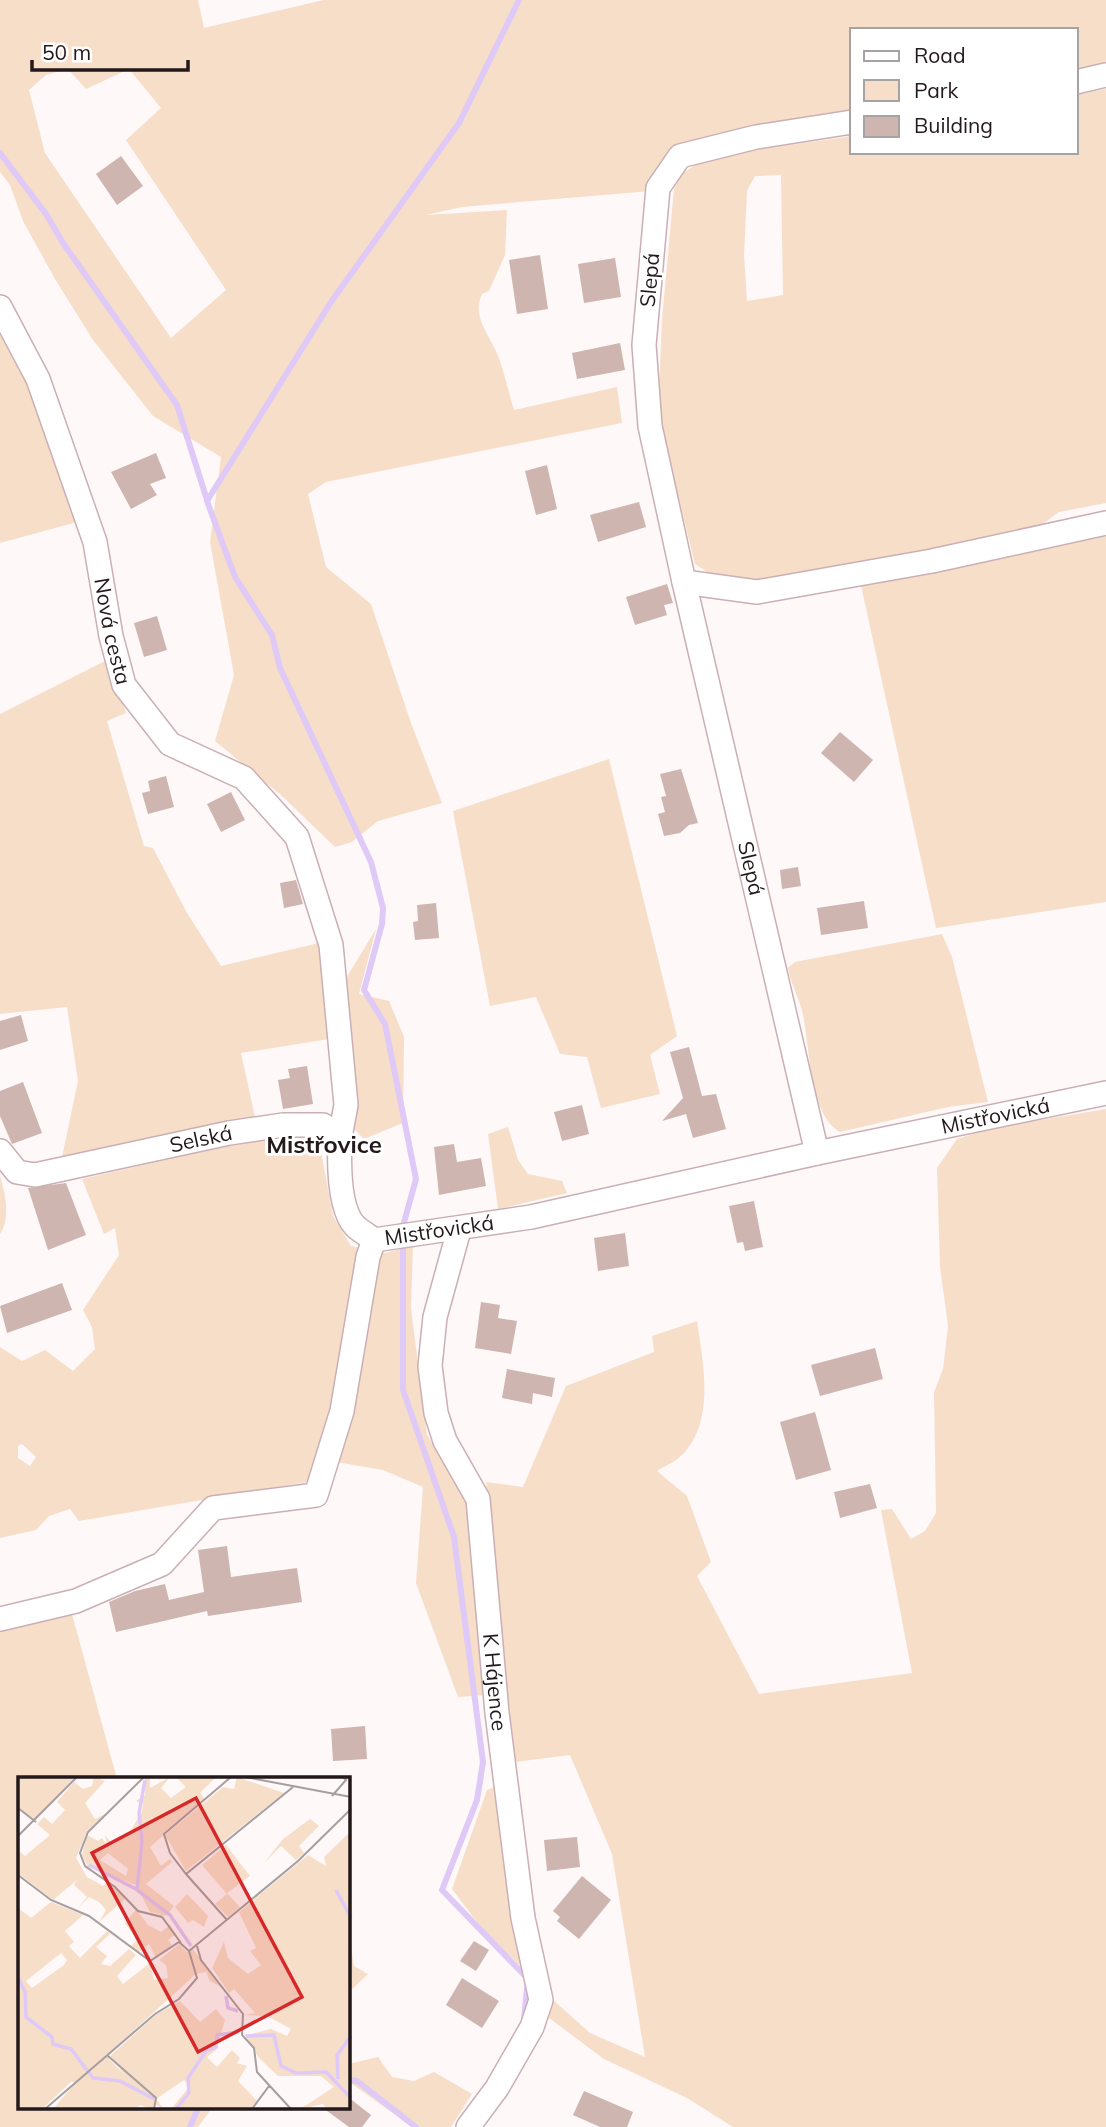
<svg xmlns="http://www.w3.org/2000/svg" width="1106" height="2127" viewBox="0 0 1106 2127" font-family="Mulish,sans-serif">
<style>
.green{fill:#f7dec9;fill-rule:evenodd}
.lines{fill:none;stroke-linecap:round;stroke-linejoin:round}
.stream{stroke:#dfc9f7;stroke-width:6}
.building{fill:#cfb5af}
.street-casing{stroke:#caafb4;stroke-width:26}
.street{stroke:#fff;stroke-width:23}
.labels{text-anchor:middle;stroke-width:6;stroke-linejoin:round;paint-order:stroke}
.street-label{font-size:21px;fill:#23191b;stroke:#fff}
.quarter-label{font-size:24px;font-weight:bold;fill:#23191b;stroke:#fff}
.inset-river{fill:none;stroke:#dfc9f7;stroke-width:3.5}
.inset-road{fill:none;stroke:#a69fa0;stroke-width:2}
.view{fill:#d62828;fill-opacity:0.15;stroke:#d62828;stroke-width:3.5}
.inset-edge{fill:none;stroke:#23191b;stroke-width:3.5}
</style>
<rect width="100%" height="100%" fill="#fef8f9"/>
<g class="green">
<path d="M0,0H198L204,28L324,0H1106V68L1076,73V30H852V116L677,145L651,191L462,207L426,215L507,210L505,255L489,291L482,294C472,315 487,332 496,351C504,369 508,391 514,410L617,387L622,423L326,482L308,494L326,567L371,604L411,723L442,803L378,821L352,842L335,847L282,796L215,741L234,675L210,542L221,457L153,416L93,340L55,279L23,221L10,185L0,172ZM68,69L86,89L129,69L161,108L126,140L226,290L171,338L45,153L29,90L46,75Z"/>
<path d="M1106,89V503L1059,512L1040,526L855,564L749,581L716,578L695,564L658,415L662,320L674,189L682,174L706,157L852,136V152H1076V95ZM781,175L783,295L747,301L744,255L747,191L755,176Z"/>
<polygon points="0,322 16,354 81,521 0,543"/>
<polygon points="1106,532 1106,902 936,928 860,581"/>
<polygon points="109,659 126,713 107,721 144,846 153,848 187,913 221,966 323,942 335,1038 241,1053 255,1117 62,1157 78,1081 67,1007 0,1014 0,714"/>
<polygon points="609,759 677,1036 650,1055 660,1094 601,1108 587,1057 560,1054 536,997 490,1006 453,811"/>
<polygon points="376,929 359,994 389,1001 404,1037 403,1123 364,1139 353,1128 357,1107 345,980"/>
<path d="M942,934L952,957L988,1102L948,1107L840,1132C809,1114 810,1047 803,1015C800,999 791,985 788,968L795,962Z"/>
<path d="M1106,1109V2127H733L687,2098L604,2059L549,2018L552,1999L590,2033L645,2057L612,1854L570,1755L515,1762L486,1482L523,1487L566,1386L654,1352L652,1336L697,1321C703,1362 715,1419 684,1453C677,1461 665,1466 657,1471L687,1496L711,1562L697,1576L759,1694L912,1673L881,1510L892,1509L911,1539L925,1531L936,1513L934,1392L943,1369L948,1326L940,1267L937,1168L957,1139L992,1128Z"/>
<polygon points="508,1127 518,1160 528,1174 562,1181 567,1193 498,1209 488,1134"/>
<path d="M300,1136L319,1141L333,1216L351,1246L385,1253L413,1246L411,1308L427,1435L466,1496L487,1695L458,1697L416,1583L423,1487L383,1470L324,1460L307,1482L79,1521L70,1509L49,1516L36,1530L0,1538V1347L22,1361L45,1350L73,1371L95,1349L92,1327L83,1310L119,1255L115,1228L104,1234L82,1179L250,1141H277L295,1148ZM22,1444L36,1457L30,1466L18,1458V1446Z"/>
<path d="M0,1176C5,1193 11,1218 0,1234Z"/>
<polygon points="72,1614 117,1779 19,1779 19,2108 212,2108 198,2127 0,2127 0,1626"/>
<polygon points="497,1786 531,1976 483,1930 452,1889 487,1790"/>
<polygon points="348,1930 354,1966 368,1974 348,1993"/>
<polygon points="378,2057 392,2077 414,2081 434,2072 472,2094 451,2127 412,2127 348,2081 348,2064"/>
</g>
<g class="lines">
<g class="stream">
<polyline points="519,0 459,123 331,302 207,501 235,577 272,635 280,668 371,862 383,908 382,924 364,990 385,1024 416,1179 403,1226 403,1390 454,1537 483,1762 477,1800 442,1890 528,1979 524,2019"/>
<polyline points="0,153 46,214 63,243 177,405 207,500"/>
<polyline points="348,2080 357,2081 416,2127"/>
<polyline points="190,2127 198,2108"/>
</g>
</g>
<g class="building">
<polygon points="121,156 143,186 117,205 96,174"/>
<polygon points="540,255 548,309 517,314 509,260"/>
<polygon points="615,258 621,297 584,303 578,264"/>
<polygon points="620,343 625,370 577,379 572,353"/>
<polygon points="156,453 166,478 150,484 157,495 131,509 111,472"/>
<polygon points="547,465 557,509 536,515 525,471"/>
<polygon points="639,502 646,527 598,542 590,515"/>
<polygon points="667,584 673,603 664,605 667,615 635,625 626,597"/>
<polygon points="157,616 167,650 144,657 134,623"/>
<polygon points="840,732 873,760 854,782 821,753"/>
<polygon points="681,769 698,823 689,825 680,833 664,836 658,814 665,812 661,797 666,796 660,774"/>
<polygon points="166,776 174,807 148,814 142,793 150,791 148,781"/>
<polygon points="231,792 245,820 221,832 207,804"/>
<polygon points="798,867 801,886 782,889 780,870"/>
<polygon points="296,880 303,904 284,908 280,883"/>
<polygon points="864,901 868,928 821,935 817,908"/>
<polygon points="436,903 439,938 415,940 413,922 418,921 417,905"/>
<polygon points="21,1015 28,1041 0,1050 0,1021"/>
<polygon points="689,1047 702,1096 716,1094 726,1129 693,1138 686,1114 662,1121 683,1098 670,1052"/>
<polygon points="307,1066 313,1104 283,1109 278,1080 290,1078 288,1069"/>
<polygon points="23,1082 42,1133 12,1144 0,1116 0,1091"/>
<polygon points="582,1105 589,1134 562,1141 554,1112"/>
<polygon points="454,1144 457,1162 481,1158 486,1186 439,1195 434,1147"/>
<polygon points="66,1183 86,1235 48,1250 28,1188"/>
<polygon points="754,1201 763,1247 745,1251 743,1242 737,1243 729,1206"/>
<polygon points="625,1233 629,1266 598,1271 594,1238"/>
<polygon points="62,1283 72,1310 7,1333 0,1306"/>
<polygon points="481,1302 500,1305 498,1318 517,1321 511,1354 475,1348"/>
<polygon points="875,1348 883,1379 820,1396 811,1365"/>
<polygon points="507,1369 555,1378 552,1397 533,1393 532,1404 502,1398"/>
<polygon points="815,1412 831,1470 796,1480 780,1422"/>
<polygon points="870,1484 877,1508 840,1518 834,1492"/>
<polygon points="227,1546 231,1577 297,1568 302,1602 208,1616 207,1611 116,1632 109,1602 135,1591 165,1584 169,1600 204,1592 198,1550"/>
<polygon points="365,1726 367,1759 333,1761 331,1729"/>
<polygon points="577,1837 580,1867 547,1871 544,1840"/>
<polygon points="582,1876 611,1900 579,1939 557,1921 560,1917 553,1911"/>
<polygon points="474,1941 489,1950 476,1971 460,1961"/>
<polygon points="462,1978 499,2001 482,2028 446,2005"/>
<polygon points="584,2091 633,2112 627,2127 600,2127 573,2115"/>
<polygon points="348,2097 371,2115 362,2127 349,2127 323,2108 348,2108"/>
</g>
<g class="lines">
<g class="street-casing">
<g id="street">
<polyline points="1076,82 1106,75"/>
<polyline points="852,122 756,137 680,156 658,188 644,345 650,426 684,582 757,592 932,561 1106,523"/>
<path id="s1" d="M0,307L38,379L95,542L111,636L124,685L170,744L244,778L297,837L331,945L346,1105L340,1137"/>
<path id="s2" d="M684,582L817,1153"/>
<path id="s3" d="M0,1151L17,1172L35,1175L229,1133L283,1125H323L340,1137C339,1160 338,1208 355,1226C360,1231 368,1235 374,1240"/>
<path id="s4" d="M459,1230L435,1317L430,1366L436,1413L445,1441L478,1499L497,1713L523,1918L541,2000L532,2027L497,2088L468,2127"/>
<path id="s5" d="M374,1240L531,1217L817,1153L1106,1093"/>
<polyline points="0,1619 76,1601 162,1564 213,1508 316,1495 342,1411 368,1257 374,1240"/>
</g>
</g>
<use href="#street" class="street"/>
</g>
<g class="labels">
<g class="street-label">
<text transform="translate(650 280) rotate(-85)" y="7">Slepá</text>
<text dy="7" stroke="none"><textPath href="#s1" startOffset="345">Nová cesta</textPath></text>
<text dy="7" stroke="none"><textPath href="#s2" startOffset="294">Slepá</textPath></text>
<text dy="7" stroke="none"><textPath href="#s5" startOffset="634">Mistřovická</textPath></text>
<text dy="7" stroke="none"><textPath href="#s3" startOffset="215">Selská</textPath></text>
<text dy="7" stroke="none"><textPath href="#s5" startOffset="66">Mistřovická</textPath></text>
<text dy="7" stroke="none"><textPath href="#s4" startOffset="467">K Hájence</textPath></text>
</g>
<g class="quarter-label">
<text x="324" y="1153">Mistřovice</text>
</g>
</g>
<g transform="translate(18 1777)">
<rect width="332" height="332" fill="#fef8f9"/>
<path d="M0,0H54L56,1L17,44L0,30ZM76,0L87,4L67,26L77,42L89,36L69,54L58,81L69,100L85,109L89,105L108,121L81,145L88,133L81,125L71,120L59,132L69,120L56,108L59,103L35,123L0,96V73L7,79L32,58L19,47L26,40L34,47L47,33L39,25L56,5L65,12L74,9ZM127,0H132V11L152,0L143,11L153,21L168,10L158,0H198L182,16L187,22L132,70L143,89L152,82L154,85L128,107L156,129L148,139L132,135L118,108L70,90L64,78L69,58L80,64L84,61L89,68L87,58L95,68L113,53L124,34L125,27L118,24L127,18ZM90,76L110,92L108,99L82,83ZM219,0L266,16L168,94L147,58L205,10L216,12ZM292,42L301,49L281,69L286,76L278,83L263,69L245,87L265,62ZM332,55V332H309L305,327L282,332L316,310L303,299H260L241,281L225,255L229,258L253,252L269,259L273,252L249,239L226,238L237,236L216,212L211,216L194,191L206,165L210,181L230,197L243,188L232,174L238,171L221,135L290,78L308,89L306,80ZM208,68L232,99L209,116L222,130L210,140L197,127L209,117L184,88ZM169,117L190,139L186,150L175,143L170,146L157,130ZM33,125L65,138L47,154L56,165L51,169L62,181L89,154L92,157L78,170L89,179L83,187L92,189L111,172L118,178L99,199L105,207L132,186L136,203L150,201L148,188L141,183L161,167L169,175L175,172L205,211L192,204L188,195L178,197L91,276V282L105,296L92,279L139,237L162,224L182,245L198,232L207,243L198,273L189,280L199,290L214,273L222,281L219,286L229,289L220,304L239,324L233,332H153L172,309L166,303L138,322L146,332L138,328L133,332L122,328L118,332H35L58,305H53L24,332H0V131L13,141ZM43,176L49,183L46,188L14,211L8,204ZM118,132L130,148L143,155L152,148L158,157L150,163L154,168L138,181L131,167L121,175L113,169L120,163L107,147Z" fill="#f7dec9" fill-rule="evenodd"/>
<path class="inset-river" d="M127,3L121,36L124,65L119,113L152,138L173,169M71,88L118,112M318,113L333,141M0,201L7,215L8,240L34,260L35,267L53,272L75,301L102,304L136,322M208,219L210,231L220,234M228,259L256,258L263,289L278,296L308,295L333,321M320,302L319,278L333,259M158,332L171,316L170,301L188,274L198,270L199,258L221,255"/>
<path class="inset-road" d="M126,0L70,55L62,76L67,89L97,110L120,134L144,140L163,166M213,0L146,57L152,76L168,97L275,10M227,0L333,20M314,19L328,3L325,0M0,31L18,45M0,59L59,0M168,97L209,143M0,98L33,123L71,139L132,184L161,165L171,174M179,169L183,183L225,237L224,258L236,271L239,295L273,332M171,174L280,84L333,32M90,279L138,321L136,332M27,332L137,237L161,222L179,201L171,174M234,332L251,309"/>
<path class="view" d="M178,21L284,220L180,275L74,76Z"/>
<rect width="332" height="332" class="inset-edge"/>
</g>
<rect x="850" y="28" width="228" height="126" fill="#ffffff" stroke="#a7a3a4" stroke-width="2"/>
<rect x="864" y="51" width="35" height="10" fill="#ffffff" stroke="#a7a3a4" stroke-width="2"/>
<text x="914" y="63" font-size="21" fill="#23191b">Road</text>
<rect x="864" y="80" width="35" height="21" fill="#f7dec9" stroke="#a7a3a4" stroke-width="2"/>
<text x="914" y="98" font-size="21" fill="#23191b">Park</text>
<rect x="864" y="116" width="35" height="21" fill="#cfb5af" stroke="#a7a3a4" stroke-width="2"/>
<text x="914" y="133" font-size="21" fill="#23191b">Building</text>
<path d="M32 60v10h156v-10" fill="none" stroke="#23191b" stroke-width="3.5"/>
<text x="42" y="60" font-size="21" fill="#23191b" stroke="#ffffff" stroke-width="5" paint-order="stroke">50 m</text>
</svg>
